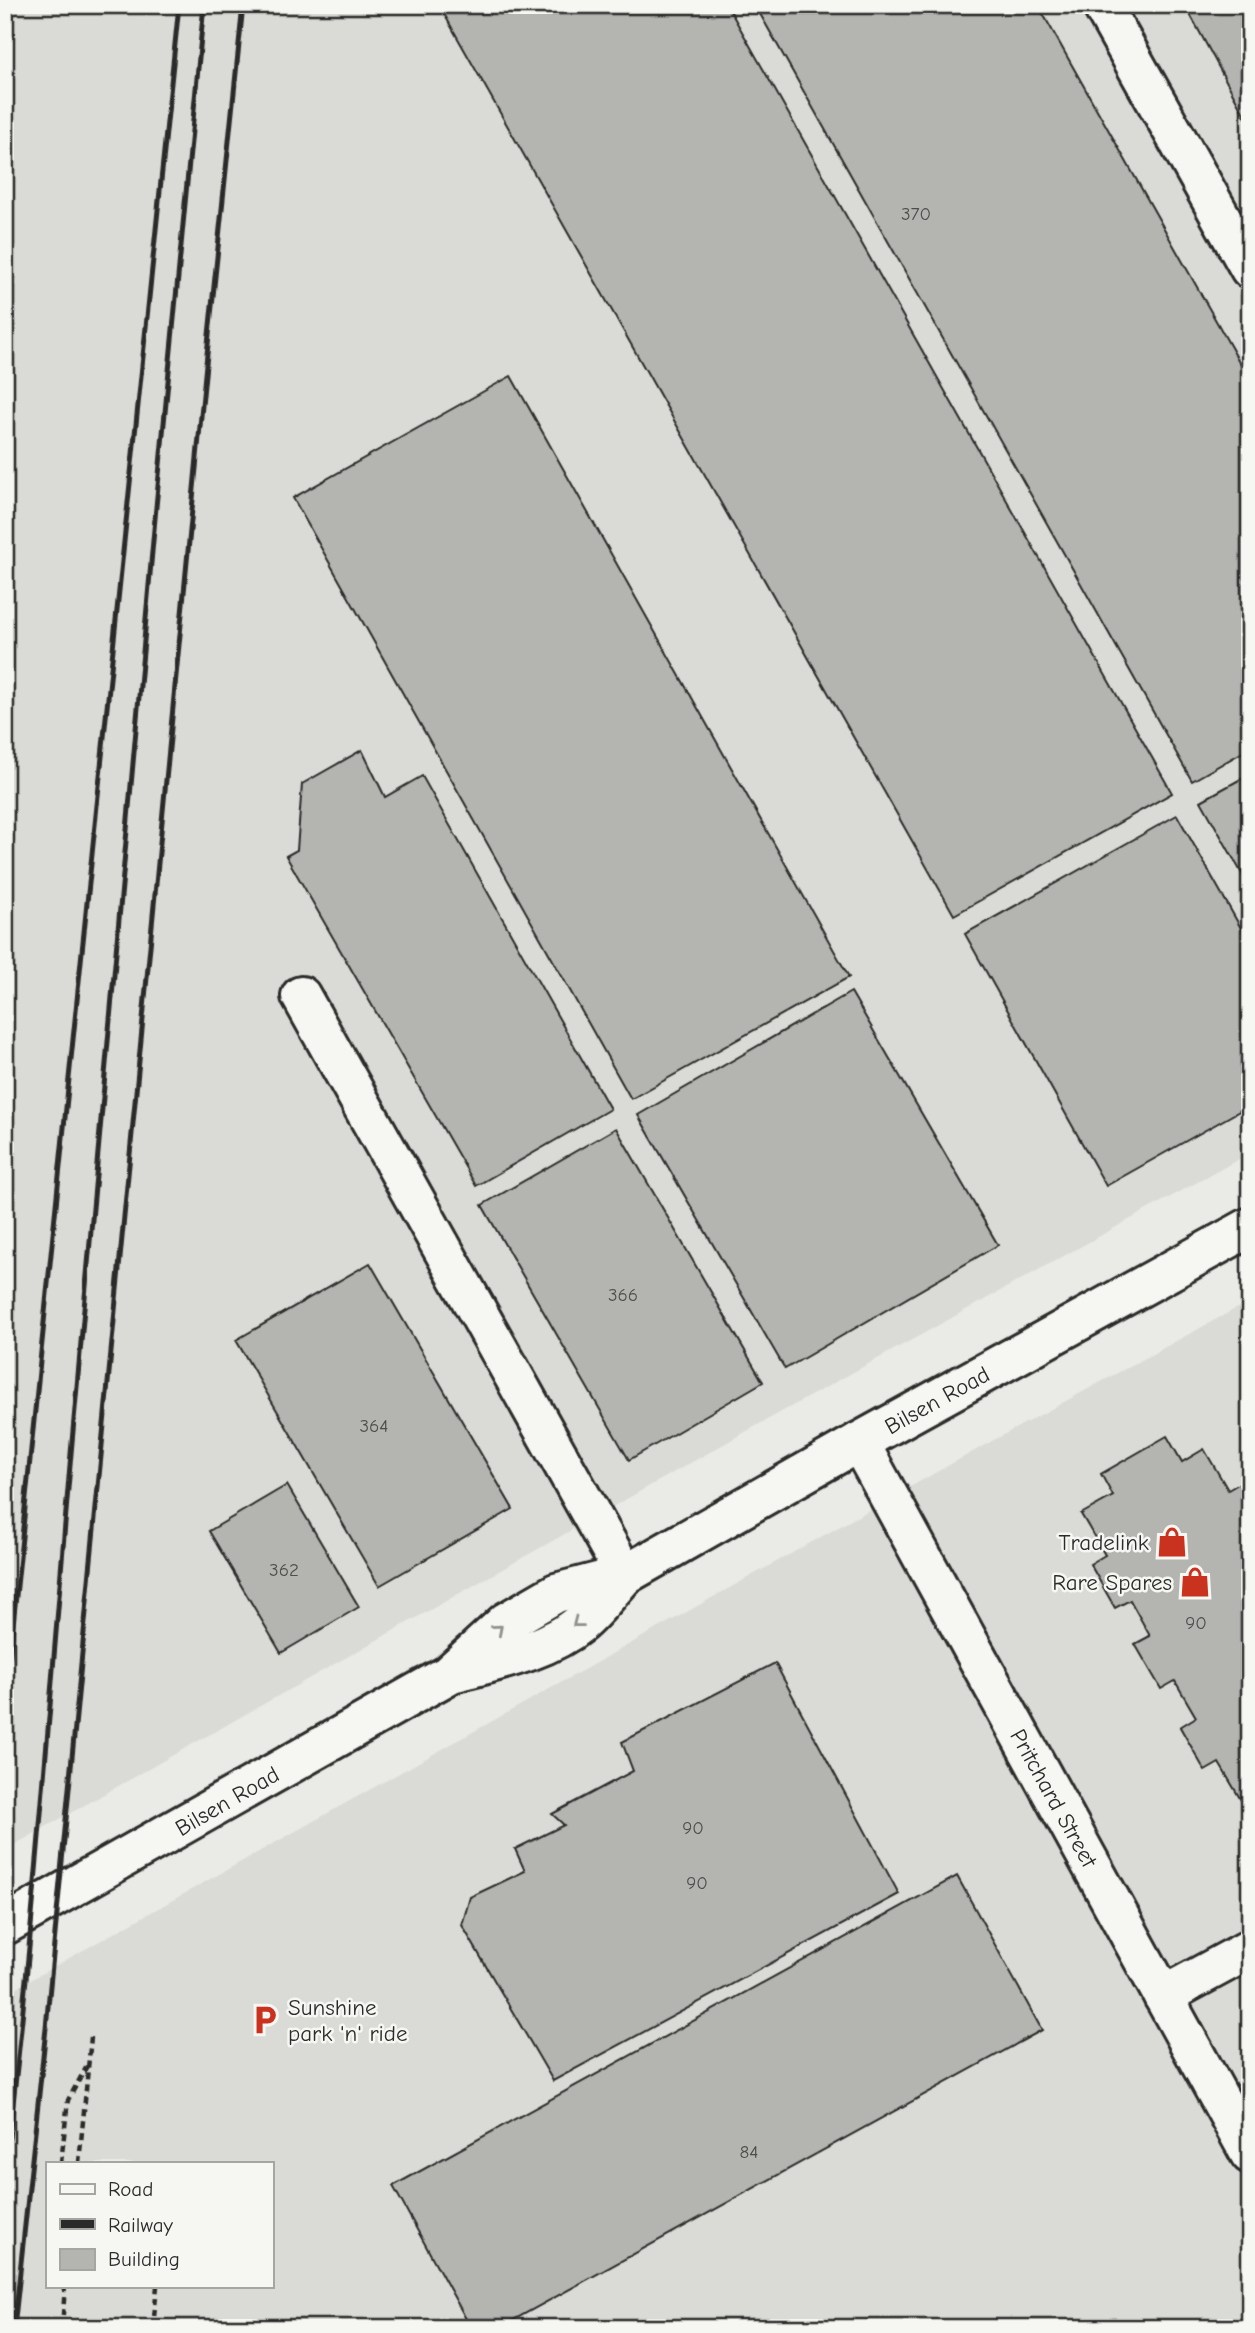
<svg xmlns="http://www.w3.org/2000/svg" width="1255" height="2333" viewBox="0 0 1255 2333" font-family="'Comic Neue',sans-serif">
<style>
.built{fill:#dadad6;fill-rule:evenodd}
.building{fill:#b4b4b1;stroke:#2b2b2b;stroke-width:2}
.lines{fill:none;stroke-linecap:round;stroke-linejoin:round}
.minor-casing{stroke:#2b2b2b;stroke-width:44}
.path{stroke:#2b2b2b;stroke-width:4.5;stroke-dasharray:7 5;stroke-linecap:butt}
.minor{stroke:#f6f6f2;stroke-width:38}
.rail{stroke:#2b2b2b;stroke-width:5}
.oneway{stroke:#90908e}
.labels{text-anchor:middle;stroke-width:5;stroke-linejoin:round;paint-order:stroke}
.number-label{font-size:19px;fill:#4d4d4c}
.street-label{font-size:23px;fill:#2b2b2b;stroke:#f6f6f2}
.poi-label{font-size:23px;fill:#2b2b2b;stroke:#f6f6f2;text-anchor:end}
</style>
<rect width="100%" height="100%" fill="#eaeae6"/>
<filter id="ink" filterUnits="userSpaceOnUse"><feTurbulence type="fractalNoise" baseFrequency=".0143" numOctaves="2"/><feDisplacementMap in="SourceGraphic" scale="14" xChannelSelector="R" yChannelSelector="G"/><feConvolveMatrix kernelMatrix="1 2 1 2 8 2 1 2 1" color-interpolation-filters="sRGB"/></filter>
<g filter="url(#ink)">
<g class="built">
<polygon points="5,5 1250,5 1250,1153 754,1427 5,1850"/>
<path d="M1250,1301V2328H5V1994L994,1440ZM47,2163H271V2286H47Z"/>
</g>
<g class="building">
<polygon points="439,5 727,5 1172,793 954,915"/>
<polygon points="755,5 1038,5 1250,381 1250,748 1192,781"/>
<polygon points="1185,5 1250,5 1250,125"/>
<polygon points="511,376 849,977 631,1099 293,498"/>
<polygon points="362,750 385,797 422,776 610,1109 476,1186 286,856 297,850 302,784"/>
<polygon points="1250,774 1250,888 1201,801"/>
<polygon points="1177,815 1250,944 1250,1105 1106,1186 965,934"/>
<polygon points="851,992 998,1245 785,1369 638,1115"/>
<polygon points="616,1128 763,1382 629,1460 482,1205"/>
<polygon points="370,1263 513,1509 379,1586 236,1340"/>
<polygon points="1167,1436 1182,1462 1204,1449 1228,1490 1240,1483 1250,1500 1250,1815 1219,1763 1205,1771 1180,1727 1196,1717 1175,1681 1161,1689 1135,1644 1150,1636 1130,1600 1115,1608 1090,1564 1105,1555 1081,1514 1113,1496 1101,1474"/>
<polygon points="287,1485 359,1607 281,1653 209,1531"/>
<polygon points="775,1663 899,1894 553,2081 462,1925 470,1897 525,1871 515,1849 564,1825 552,1814 633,1771 622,1742"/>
<polygon points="957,1876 1042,2030 499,2328 471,2328 393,2186"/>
</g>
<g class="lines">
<g class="minor-casing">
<g id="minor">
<polyline points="1102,5 1250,269"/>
<polyline points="301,996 625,1575"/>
<polyline points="859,1442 1250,2154"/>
<path d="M456,1672C497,1661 547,1651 581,1623C597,1609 611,1591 625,1575"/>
<polyline points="5,1925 448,1675 506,1622 556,1593 625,1575 859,1442 1250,1227"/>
<polyline points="1163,1996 1250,1949"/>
</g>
</g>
<g class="path">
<polyline points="61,2163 68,2100 87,2066"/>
<polyline points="79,2163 91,2037"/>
<polyline points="62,2328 65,2286"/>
<polyline points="153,2328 157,2286"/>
</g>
<use href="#minor" class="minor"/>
<g class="rail">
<polyline points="5,1703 179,5"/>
<path d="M5,2172C35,1926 51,1678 73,1431C115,956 157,480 204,5"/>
<polyline points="14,2328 45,2038 206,364 243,5"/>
</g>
</g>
<defs><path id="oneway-chevron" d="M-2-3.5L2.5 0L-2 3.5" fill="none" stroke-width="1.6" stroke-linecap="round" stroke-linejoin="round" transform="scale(1.75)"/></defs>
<g class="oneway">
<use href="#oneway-chevron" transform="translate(577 1623) rotate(142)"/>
<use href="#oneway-chevron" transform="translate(498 1629) rotate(-41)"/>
</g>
</g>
<defs>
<g id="shop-bare" transform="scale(2.415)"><path d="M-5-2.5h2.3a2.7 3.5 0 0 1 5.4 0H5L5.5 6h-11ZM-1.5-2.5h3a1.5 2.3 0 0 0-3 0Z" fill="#c8321e" stroke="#f6f6f2" stroke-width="2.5" paint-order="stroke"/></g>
<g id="parking-bare" transform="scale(2.415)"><path d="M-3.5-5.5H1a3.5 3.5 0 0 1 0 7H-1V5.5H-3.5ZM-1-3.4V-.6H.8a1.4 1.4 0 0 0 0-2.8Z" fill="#c8321e" stroke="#f6f6f2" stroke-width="2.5" paint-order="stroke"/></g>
</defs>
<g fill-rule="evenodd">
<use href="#shop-bare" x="1172" y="1542"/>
<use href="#shop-bare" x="1195" y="1582"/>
<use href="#parking-bare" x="265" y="2020"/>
</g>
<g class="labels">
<g class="number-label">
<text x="916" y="220">370</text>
<text x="623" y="1301">366</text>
<text x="374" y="1432">364</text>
<text x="284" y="1576">362</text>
<text x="1196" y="1629">90</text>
<text x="693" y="1834">90</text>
<text x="697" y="1889">90</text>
<text x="749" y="2158">84</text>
</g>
<g class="street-label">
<text transform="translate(937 1400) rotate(-29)" y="8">Bilsen Road</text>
<text transform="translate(1054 1798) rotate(61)" y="8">Pritchard Street</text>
<text transform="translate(227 1801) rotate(-30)" y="8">Bilsen Road</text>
</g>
<g class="poi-label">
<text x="1149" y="1550">Tradelink</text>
<text x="1172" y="1590">Rare Spares</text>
<text x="288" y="2015" text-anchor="start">Sunshine<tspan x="288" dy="26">park 'n' ride</tspan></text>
</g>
</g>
<rect width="1255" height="2333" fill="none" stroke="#f6f6f2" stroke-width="28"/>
<rect x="14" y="14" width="1227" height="2305" fill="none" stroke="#2b2b2b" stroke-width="2.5" filter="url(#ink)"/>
<rect x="46" y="2162" width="228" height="126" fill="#f6f6f2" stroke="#a5a5a2" stroke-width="2"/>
<rect x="60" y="2184" width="35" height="10" fill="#f6f6f2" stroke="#a5a5a2" stroke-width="2"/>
<text x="108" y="2196" font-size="21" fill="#2b2b2b">Road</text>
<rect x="60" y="2219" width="35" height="10" fill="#2b2b2b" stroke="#a5a5a2" stroke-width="2"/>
<text x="108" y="2232" font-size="21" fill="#2b2b2b">Railway</text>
<rect x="60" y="2249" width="35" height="21" fill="#b4b4b1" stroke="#a5a5a2" stroke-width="2"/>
<text x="108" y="2266" font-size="21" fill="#2b2b2b">Building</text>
</svg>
